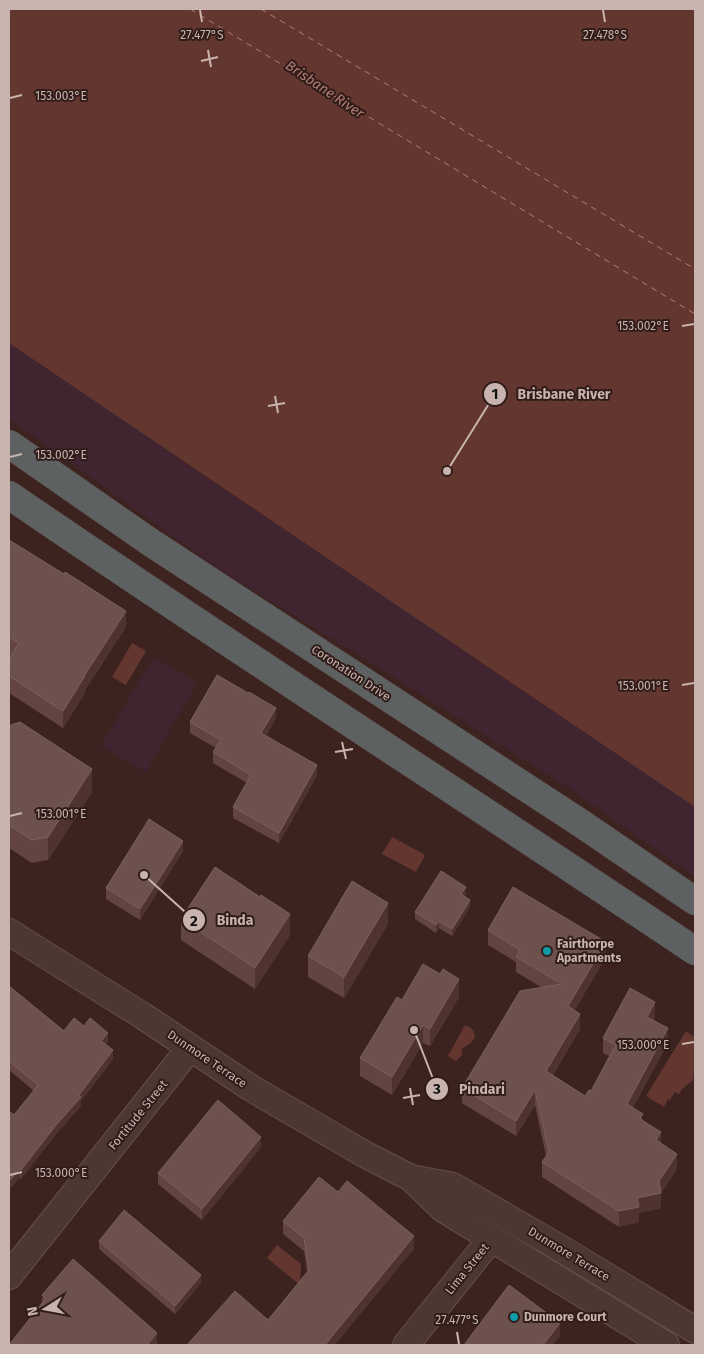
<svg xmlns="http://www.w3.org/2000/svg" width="704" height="1354" viewBox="0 0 704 1354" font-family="'Fira Sans',sans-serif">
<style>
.green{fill:#40242f}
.water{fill:#63372f}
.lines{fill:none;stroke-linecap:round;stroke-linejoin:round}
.ferry{stroke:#b37c73;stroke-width:1;stroke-dasharray:6 5;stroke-linecap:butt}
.minor-casing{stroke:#644f4b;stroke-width:28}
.trunk-casing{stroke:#533f3b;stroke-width:29}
.minor{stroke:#4c3733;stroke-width:26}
.trunk{stroke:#5e6162;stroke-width:28}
.wall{fill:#624541}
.shaded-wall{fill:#4e332f}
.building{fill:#6d514d;stroke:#7b605c}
.ticks{fill:none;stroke:#c8b3ae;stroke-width:2}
.culture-dot{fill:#0f9aa8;stroke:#301c19;stroke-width:2}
.labels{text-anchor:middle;stroke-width:4;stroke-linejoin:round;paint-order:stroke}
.street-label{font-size:12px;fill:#c8b3ae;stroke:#301c19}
.poi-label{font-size:12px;font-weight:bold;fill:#c8b3ae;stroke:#301c19;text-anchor:start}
.water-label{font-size:14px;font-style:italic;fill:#b37c73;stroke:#301c19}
.ticks-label{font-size:12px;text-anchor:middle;fill:#c8b3ae;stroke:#301c19;stroke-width:4;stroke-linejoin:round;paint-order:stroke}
.leader{fill:none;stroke:#c8b3ae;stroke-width:2}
.callout-dot{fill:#c8b3ae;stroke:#301c19;stroke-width:2}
.mark-label{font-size:15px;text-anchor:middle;font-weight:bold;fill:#111}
.callout-label{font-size:14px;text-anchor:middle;font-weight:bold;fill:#c8b3ae;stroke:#301c19;stroke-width:4;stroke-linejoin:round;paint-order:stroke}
</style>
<rect width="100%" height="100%" fill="#3c231f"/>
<g class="green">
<polygon points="9,343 695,807 695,877 573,791 381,669 217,568 9,419"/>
<polygon points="153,657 195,681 196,685 146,772 101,746"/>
</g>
<g class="water">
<polygon points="9,9 695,9 695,807 9,343"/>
<polygon points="132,643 146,651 126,685 112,677"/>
<polygon points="392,837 425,855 416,872 382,854"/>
<path d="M465,1025C475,1028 479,1038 469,1044C467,1046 464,1047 462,1049V1055L456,1061L448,1056Z"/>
<polygon points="686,1031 695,1037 695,1056 693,1060 695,1062 693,1080 682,1089 679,1094 675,1092 670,1100 668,1099 664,1107 646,1096"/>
<polygon points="277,1245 301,1264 300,1285 267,1258"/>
</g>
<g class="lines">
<g class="ferry">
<polyline points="190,9 695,314"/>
<polyline points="261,9 695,269"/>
</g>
<g class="minor-casing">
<g id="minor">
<polyline points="9,932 143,1016 251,1088 366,1155 411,1178 443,1209 666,1345"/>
<polyline points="411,1178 453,1186 560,1248 695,1330"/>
<polyline points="9,1276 190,1048"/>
<polyline points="406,1345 491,1239"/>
</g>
</g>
<g class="trunk-casing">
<g id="trunk">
<polyline points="9,444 150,542 582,824 695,901"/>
<path d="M9,495C235,650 467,798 695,951"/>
</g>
</g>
<use href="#minor" class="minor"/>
<use href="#trunk" class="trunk"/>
</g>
<g class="wall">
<polygon points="9,540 126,627 85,690 85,693 63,728 9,693 9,659 11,655 9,654"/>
<polygon points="276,718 266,736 317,775 279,843 233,818 233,807 247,783 213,763 213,752 216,748 190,733 190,722"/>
<polygon points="9,728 92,792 48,860 32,863 9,848"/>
<polygon points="183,851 140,920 106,899 106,888"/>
<polygon points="466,894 464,897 470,907 452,936 439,928 436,933 415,919 415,912"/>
<polygon points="181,919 290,935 255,989 181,940"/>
<polygon points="388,924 344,998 308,977 308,956"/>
<polygon points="488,930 606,957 574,1010 580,1029 553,1075 585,1096 591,1091 609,1056 603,1053 603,1038 655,1017 653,1020 668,1043 633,1107 661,1143 677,1169 661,1193 661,1208 639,1213 639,1222 619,1227 542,1177 542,1162 546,1156 535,1105 516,1136 462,1103 462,1088 541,987 516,972 516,962 488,945"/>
<polygon points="9,986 64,1031 108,1042 106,1045 113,1059 81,1101 81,1106 56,1134 21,1179 20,1178 14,1115 34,1091 9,1070"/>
<polygon points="459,997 430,1046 423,1043 392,1095 360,1076 360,1058"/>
<polygon points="695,1088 695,1102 694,1101 694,1090"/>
<polygon points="261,1147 202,1220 158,1184 158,1173"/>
<polygon points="338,1192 414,1249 268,1320 307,1272 304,1251 283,1234 283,1221"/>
<polygon points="99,1241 201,1283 175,1314 99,1249"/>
<polygon points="42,1295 157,1345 9,1345 42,1303"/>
</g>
<g class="shaded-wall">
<polygon points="126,611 126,627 85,690 85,693 63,728 63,711 84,676"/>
<polygon points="276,708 276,718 261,744 261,733"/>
<polygon points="317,765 317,775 279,843 279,833"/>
<polygon points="92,769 92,792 48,860 48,837"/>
<polygon points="183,841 183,851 140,920 140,909"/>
<polygon points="466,887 466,894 461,902 461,894"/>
<polygon points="470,900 470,907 452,936 452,929"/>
<polygon points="388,903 388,924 344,998 344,977"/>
<polygon points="290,914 290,935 255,989 255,968"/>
<polygon points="439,921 439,928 436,933 436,925"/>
<polygon points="606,942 606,957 568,1022 568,1006"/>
<polygon points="459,979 459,997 430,1046 430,1029"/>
<polygon points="655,1002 655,1017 647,1032 647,1017"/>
<polygon points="580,1014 580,1029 546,1086 546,1071"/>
<polygon points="423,1025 423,1043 392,1095 392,1077"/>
<polygon points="668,1028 668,1043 627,1119 627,1104"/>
<polygon points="108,1033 108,1042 101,1050 101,1041"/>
<polygon points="113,1050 113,1059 81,1101 81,1106 56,1134 21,1179 21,1170"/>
<polygon points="535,1090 535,1105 516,1136 516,1121"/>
<polygon points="661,1132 661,1148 656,1140"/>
<polygon points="261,1137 261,1147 202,1220 202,1209"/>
<polygon points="677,1154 677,1169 661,1193 661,1208 639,1213 639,1222 619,1227 619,1211 659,1181"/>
<polygon points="20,1169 20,1178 9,1190 9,1181"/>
<polygon points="414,1236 414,1249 335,1345 325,1345"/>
<polygon points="201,1275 201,1283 175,1314 175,1306"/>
<polygon points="560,1323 560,1336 553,1345 543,1345"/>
<polygon points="157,1333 157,1345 147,1345"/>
</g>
<g class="building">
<polygon points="9,540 64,574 65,572 126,611 84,676 85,676 63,711 9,676 9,659 19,643 9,637"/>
<polygon points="217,675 248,693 249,692 276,708 261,733 317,765 279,833 233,807 251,775 213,752 221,740 190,722"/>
<polygon points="20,722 92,769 48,837 32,840 9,825 9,728 11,725"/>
<polygon points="149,819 183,841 140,909 106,888"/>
<polygon points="215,867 260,897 261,895 290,914 255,968 181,919"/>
<polygon points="441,871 466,887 461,894 470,900 452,929 439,921 436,925 415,912"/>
<polygon points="352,881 388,903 344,977 308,956"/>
<polygon points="513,887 606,942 568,1006 580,1014 546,1071 585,1096 589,1090 591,1091 616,1045 603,1038 630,988 655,1002 647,1017 668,1028 627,1104 643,1114 640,1119 661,1132 656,1140 677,1154 659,1181 661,1193 637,1198 639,1207 619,1211 542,1162 549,1152 535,1090 516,1121 462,1088 520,991 562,984 516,957 520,950 488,930"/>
<polygon points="423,964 440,974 443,969 459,979 430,1029 423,1025 392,1077 360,1058 397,997 402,1000"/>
<polygon points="9,986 64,1031 74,1018 84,1026 90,1018 108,1033 101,1041 113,1050 79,1095 81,1097 56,1125 21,1170 20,1169 9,1181 9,1111 14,1115 38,1085 9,1061"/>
<polygon points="218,1100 261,1137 202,1209 158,1173"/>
<polygon points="319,1177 338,1192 347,1181 414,1236 325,1345 187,1345 235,1291 268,1320 309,1270 304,1238 283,1221"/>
<polygon points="124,1210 201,1275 175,1306 99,1241"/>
<polygon points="73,1259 157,1333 147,1345 9,1345 46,1298 42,1295"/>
<polygon points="509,1285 560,1323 543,1345 464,1345"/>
</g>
<path class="ticks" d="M200,10L202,22M603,10L605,22M208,50L211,67M201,61L218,57M10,98L22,95M682,326L694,324M275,396L278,413M268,406L285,403M10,457L22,454M682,685L694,683M342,742L346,759M335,752L353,749M10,816L22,813M682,1044L694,1042M410,1088L413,1105M403,1098L420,1095M10,1175L22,1172M457,1332L459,1344"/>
<g class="culture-dot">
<circle cx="547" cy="951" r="5"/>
<circle cx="514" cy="1317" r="5"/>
</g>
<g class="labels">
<g class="street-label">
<text transform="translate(351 673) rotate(33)" y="4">Coronation Drive</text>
<text transform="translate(207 1059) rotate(34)" y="4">Dunmore Terrace</text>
<text transform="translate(138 1115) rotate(-51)" y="4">Fortitude Street</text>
<text transform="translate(569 1254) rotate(31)" y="4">Dunmore Terrace</text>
<text transform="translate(467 1269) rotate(-51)" y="4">Lima Street</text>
</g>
<g class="poi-label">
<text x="557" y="948">Fairthorpe<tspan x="557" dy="14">Apartments</tspan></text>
<text x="524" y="1321">Dunmore Court</text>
</g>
<g class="water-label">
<text transform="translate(325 89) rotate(34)" y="5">Brisbane River</text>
</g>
</g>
<g class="ticks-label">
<text x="202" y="39">27.477°S</text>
<text x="605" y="39">27.478°S</text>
<text x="61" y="100">153.003°E</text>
<text x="643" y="330">153.002°E</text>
<text x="61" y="459">153.002°E</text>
<text x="643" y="690">153.001°E</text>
<text x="61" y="818">153.001°E</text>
<text x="643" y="1049">153.000°E</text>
<text x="61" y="1177">153.000°E</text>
<text x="457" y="1324">27.477°S</text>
</g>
<path class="leader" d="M447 471L495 394M144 875L194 920M414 1030L437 1089"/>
<g class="callout-dot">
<circle cx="447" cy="471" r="5"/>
<circle cx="144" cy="875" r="5"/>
<circle cx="414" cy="1030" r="5"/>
<circle cx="495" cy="394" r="12"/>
<circle cx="194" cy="920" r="12"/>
<circle cx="437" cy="1089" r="12"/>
</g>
<g class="mark-label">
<text x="495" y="399">1</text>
<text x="194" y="926">2</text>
<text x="437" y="1094">3</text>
</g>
<g class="callout-label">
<text x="564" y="399">Brisbane River</text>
<text x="235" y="925">Binda</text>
<text x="482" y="1094">Pindari</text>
</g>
<rect width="704" height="1354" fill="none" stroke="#c8b3ae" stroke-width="20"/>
<g transform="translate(45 1309) rotate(259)" stroke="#301c19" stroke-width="4" paint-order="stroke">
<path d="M0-4L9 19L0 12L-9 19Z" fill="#c8b3ae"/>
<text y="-8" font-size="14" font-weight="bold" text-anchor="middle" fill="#c8b3ae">N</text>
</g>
</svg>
